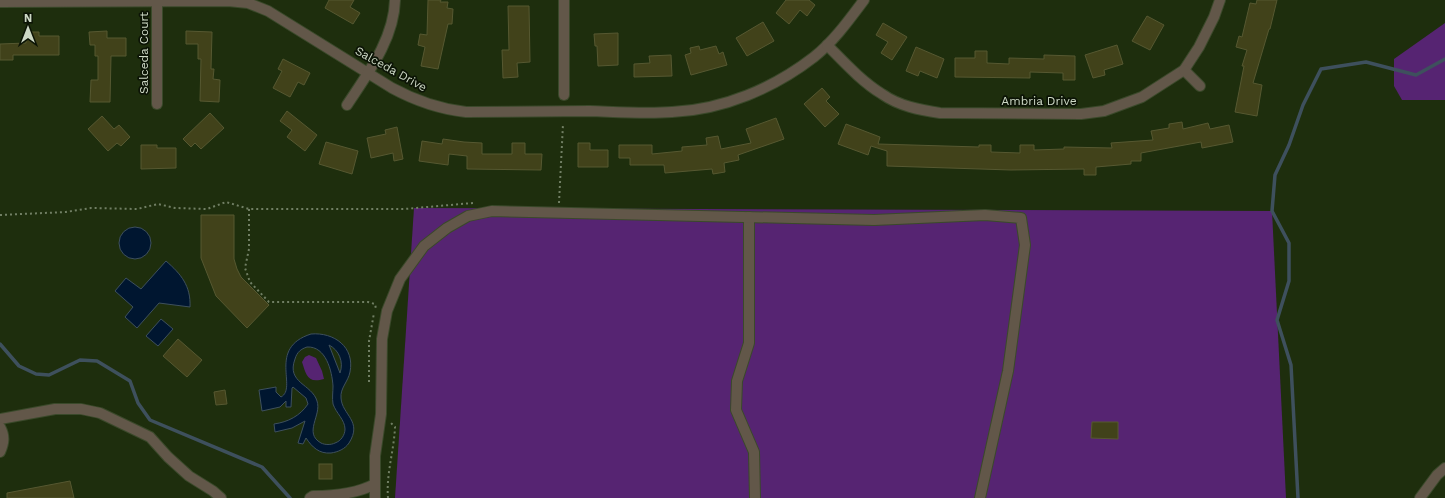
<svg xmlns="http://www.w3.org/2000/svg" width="1445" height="498" viewBox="0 0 1445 498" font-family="'Work Sans',sans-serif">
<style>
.green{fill:#562472}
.water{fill:#001630;stroke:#3e505d;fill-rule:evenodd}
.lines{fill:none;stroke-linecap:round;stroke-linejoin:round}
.stream{stroke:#3e505d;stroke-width:3.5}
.building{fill:#41421a;stroke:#565831}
.minor-casing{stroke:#3a492a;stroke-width:12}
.path{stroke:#717f64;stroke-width:2;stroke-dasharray:2 3;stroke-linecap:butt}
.minor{stroke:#625749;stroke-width:10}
.labels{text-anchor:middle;stroke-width:3.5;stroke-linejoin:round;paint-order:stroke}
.street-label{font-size:12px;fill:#cdd8c5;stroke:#0c1406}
</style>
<rect width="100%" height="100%" fill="#1e2e0d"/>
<g class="green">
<polygon points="1445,23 1445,100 1402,100 1394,86 1394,59"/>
<polygon points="414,208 1272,211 1286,498 395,498"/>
<path d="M309,355L316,358L322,371L324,379C307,384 306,374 302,362L305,357Z"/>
</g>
<g class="water">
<circle cx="135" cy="243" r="16"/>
<path d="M166,261C181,274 191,286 190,307L159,303L137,328L125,317L133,307L115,291L126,278L141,289Z"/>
<polygon points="161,319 173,329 158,346 146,336"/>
<path d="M311,334C334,332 355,347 350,372C348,382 340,388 341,398C342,415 363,421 349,443C345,449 338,452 331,453C319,454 312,447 306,438L303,444L298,443L305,421L292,428L275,432L274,424C288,422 300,416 308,404L306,398L293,387L292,388L291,407H286V401L280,407L262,411L259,390L276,387V392L281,397C298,388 267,348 311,334ZM329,345C339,350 344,362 340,373ZM307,347C326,346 332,371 333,386C333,392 332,398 333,404C336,413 345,420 345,429C345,435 341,441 335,443C331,445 325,445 321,443C303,433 322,415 317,401C312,384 286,383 295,359C297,352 301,349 307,347Z"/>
</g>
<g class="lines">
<g class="stream">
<polyline points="0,344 19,366 36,374 49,375 80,360 97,361 130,381 138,403 150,420 262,467 290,498"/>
<polyline points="1298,498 1291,365 1277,320 1289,281 1289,243 1272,211 1275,175 1289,145 1303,105 1321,69 1366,62 1416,75 1445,59"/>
</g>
</g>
<g class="building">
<polygon points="329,0 354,0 350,7 360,13 353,24 325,8"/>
<polygon points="428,0 441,0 440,2 448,2 447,8 453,9 452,24 448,24 438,69 421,66 425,47 418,45 420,34 427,35"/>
<polygon points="786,0 809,0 815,5 807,16 800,10 789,24 776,13"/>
<polygon points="1257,0 1277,0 1270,29 1269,29 1253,83 1262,85 1257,116 1235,112 1244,66 1242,66 1247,50 1236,47 1239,36 1242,37 1250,3 1256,4"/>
<polygon points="508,6 529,6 530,62 517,63 518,77 503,78 502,50 509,50"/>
<polygon points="1147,16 1164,25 1150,50 1132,41"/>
<polygon points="763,22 774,41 747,56 736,38"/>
<polygon points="883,23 907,37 892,60 881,53 888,42 876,35"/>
<polygon points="107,31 107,38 126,38 126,56 111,56 110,102 90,102 91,80 98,80 98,56 95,56 95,45 90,45 89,32"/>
<polygon points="186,31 212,32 211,69 214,69 213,79 220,80 219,102 200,101 201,59 198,59 198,44 186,44"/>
<polygon points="26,32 39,32 39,36 59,36 59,55 13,55 13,60 0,60 0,44 26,43"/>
<polygon points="618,33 618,65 598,66 597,46 595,46 594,34"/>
<polygon points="1117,45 1123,64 1104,70 1105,75 1093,78 1085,55"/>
<polygon points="699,46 700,50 716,46 719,54 723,52 727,65 691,75 685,55 691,53 690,48"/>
<polygon points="916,47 944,59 937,78 920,71 918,76 906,71"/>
<polygon points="975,51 987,51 987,63 1009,64 1009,58 1044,59 1044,55 1075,56 1075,80 1063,80 1063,73 1030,72 1030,78 955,77 955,58 975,58"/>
<polygon points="671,55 672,76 634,77 634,64 650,63 649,56"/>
<polygon points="283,59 310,73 304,85 298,82 290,97 273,88 282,71 278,69"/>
<polygon points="822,88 830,97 826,101 839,114 825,127 804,104"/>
<polygon points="287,111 317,135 305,151 287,137 292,130 280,121"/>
<polygon points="210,113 224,128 201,149 195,143 191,147 183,139"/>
<polygon points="102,116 114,129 119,125 130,137 121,146 117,143 108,151 88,129"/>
<polygon points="776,118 784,139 738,155 739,160 724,163 725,172 713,174 712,169 665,173 664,165 630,165 630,158 619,158 619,145 652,145 652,154 682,151 682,147 707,145 706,138 718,136 721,149 751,143 746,129"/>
<polygon points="1182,122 1183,129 1208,123 1210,129 1229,125 1233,142 1202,148 1201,142 1141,153 1141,161 1131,161 1131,164 1096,167 1096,175 1084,175 1084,169 1011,170 887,166 887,151 871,146 868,155 838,144 846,124 880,137 878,144 979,147 979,145 991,145 991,152 1020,153 1020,145 1034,145 1034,150 1064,149 1064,147 1112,148 1111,143 1153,140 1151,131 1169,128 1169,124"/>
<polygon points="397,127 403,159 394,161 393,153 371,158 367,138 386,134 385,130"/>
<polygon points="443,139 464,142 482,143 482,154 512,154 512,143 525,143 525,154 542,154 541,170 467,169 467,156 449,154 448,165 419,161 422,141 442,144"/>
<polygon points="326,142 358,151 352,174 319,164"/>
<polygon points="578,143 590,143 590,150 608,150 608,167 578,167"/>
<polygon points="141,145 157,145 157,148 176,148 176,168 141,169"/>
<polygon points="201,215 234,215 234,259 237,269 241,277 269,305 247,328 216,296 201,258"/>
<polygon points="178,339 202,360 187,377 163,356"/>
<polygon points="225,390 227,404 216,405 214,392"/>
<polygon points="1092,422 1118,422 1118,439 1091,438"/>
<rect x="319" y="464" width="13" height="15"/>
<polygon points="70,481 74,498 7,498 7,493"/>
</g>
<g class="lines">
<g class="minor-casing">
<g id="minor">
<polyline points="564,0 564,95"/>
<path d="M0,2L228,1L248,3L268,11L392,88C416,101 439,109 466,112C508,112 549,111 590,111C618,112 645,114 672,112C723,110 774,88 814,57C834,41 849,20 864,0"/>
<path d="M827,45C844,62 861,81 882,94C899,106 920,110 940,113L1081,114L1104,111L1142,97L1184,70L1199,47L1214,17L1220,0"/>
<polyline points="1184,70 1200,86"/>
<polyline points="157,104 157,1"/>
<path d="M347,105C368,73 394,39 395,0"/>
<polyline points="749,217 749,343 737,381 736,410 754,452 755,498"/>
<polyline points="0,419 55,409 81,409 100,413 150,437 168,457 189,476 213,491 221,498"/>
<path d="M0,427C5,436 4,443 0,452"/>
<path d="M310,498L313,496C334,496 356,494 375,484"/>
<polyline points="375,498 375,456 381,414 382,339 387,311 400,279 424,246 447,228 468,216 492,211 874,220 985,215 1021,218 1025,245 1008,371 980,498"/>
<polyline points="1420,498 1437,475 1445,468"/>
</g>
</g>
<g class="path">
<polyline points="559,203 563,124"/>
<polyline points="249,209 249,249 245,268 250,282 269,302 368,302 375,304 376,309"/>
<polyline points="0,215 66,212 91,208 137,209 158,204 175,208 207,209 226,202 249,209 404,209 473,203"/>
<polyline points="369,382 369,341 374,313"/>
<path d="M388,498C386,474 394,451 395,427L391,423"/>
</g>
<use href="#minor" class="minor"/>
</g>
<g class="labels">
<g class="street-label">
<text transform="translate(144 53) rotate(-90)" y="4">Salceda Court</text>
<text transform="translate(391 69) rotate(29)" y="4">Salceda Drive</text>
<text x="1039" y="105">Ambria Drive</text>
</g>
</g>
<g transform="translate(28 28)" stroke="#0c1406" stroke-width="3" paint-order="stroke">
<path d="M0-3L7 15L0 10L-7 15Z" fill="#cdd8c5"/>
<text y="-6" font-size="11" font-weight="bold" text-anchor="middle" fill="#cdd8c5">N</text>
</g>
</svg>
